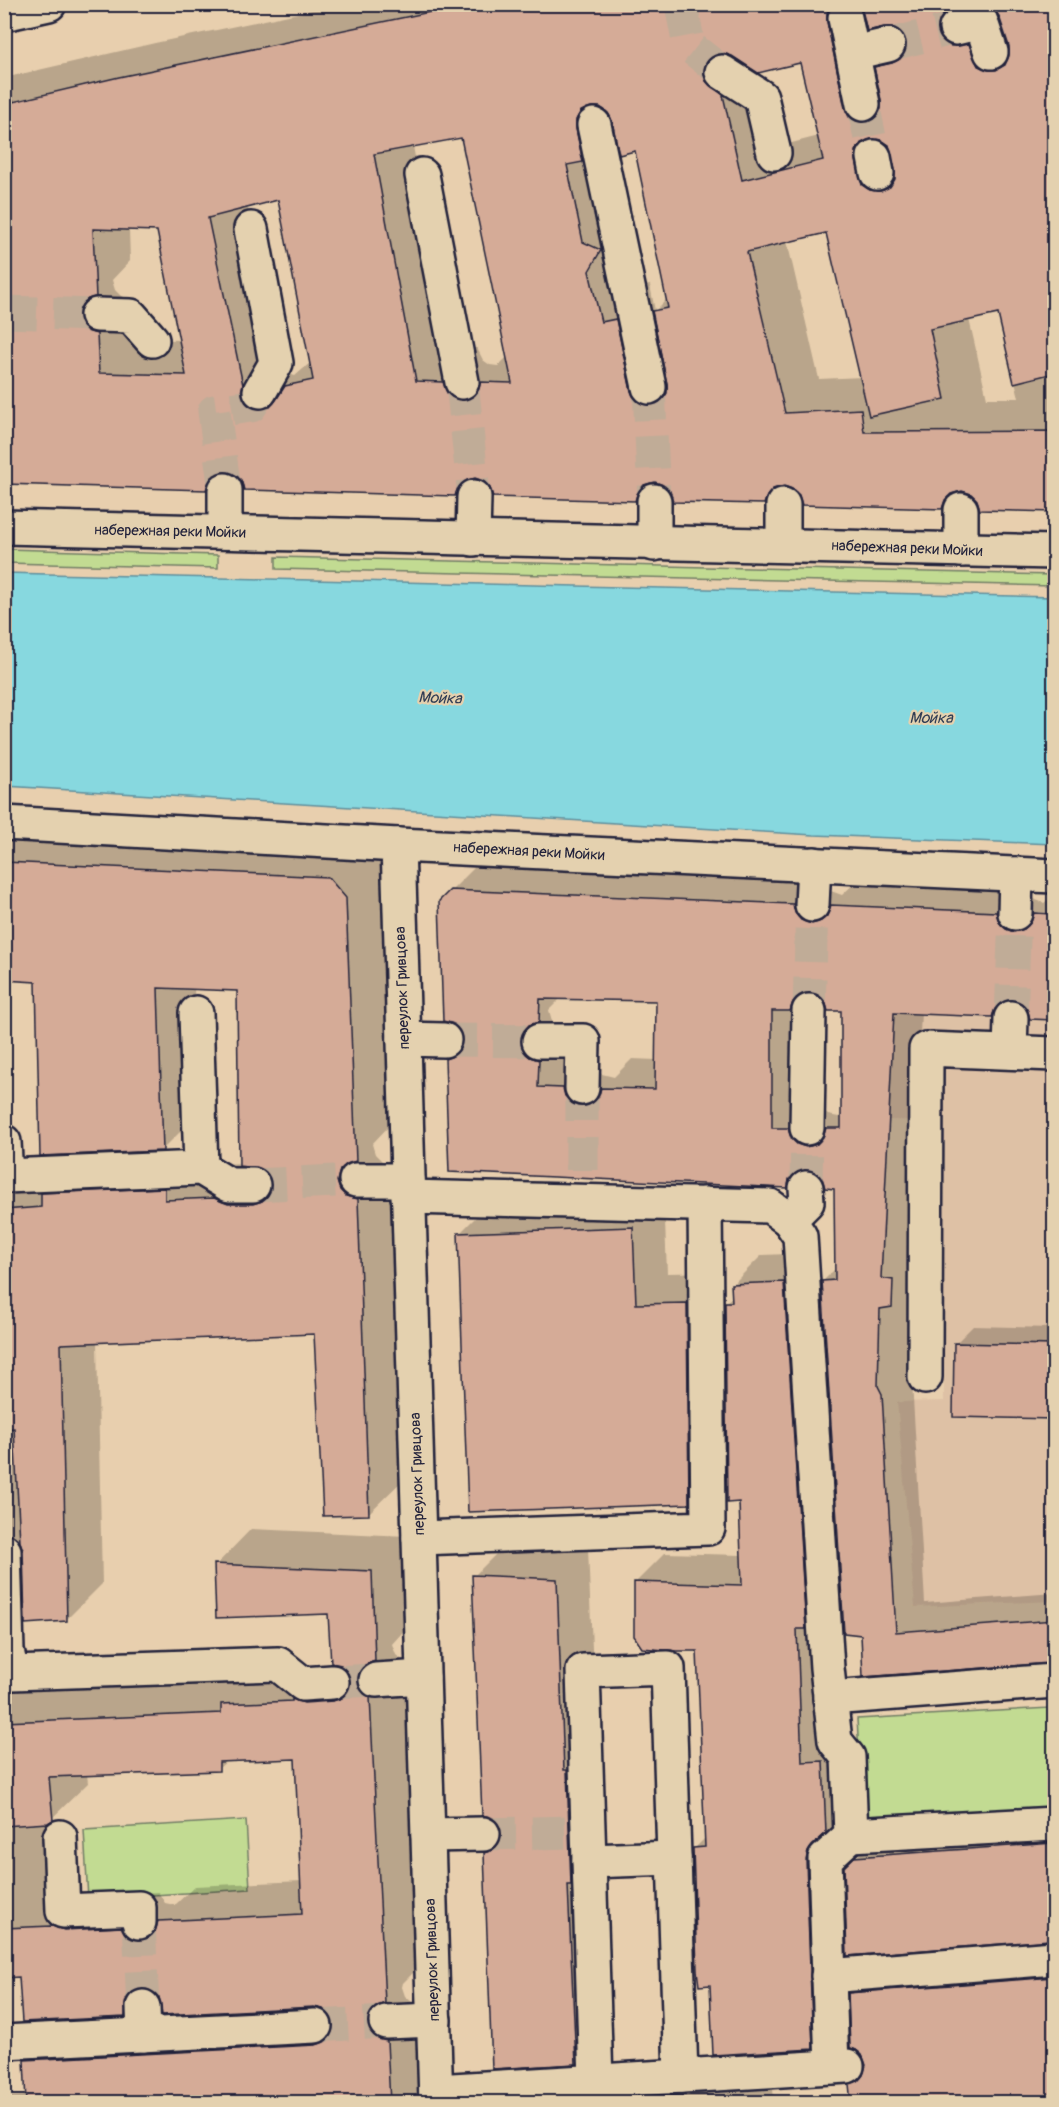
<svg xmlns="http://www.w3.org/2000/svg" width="1059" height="2107" viewBox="0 0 1059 2107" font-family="Pangolin,sans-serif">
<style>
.built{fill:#dec1a5}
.green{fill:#c2db92;stroke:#727e66;stroke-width:1.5}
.water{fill:#87d8df;stroke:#5f8f9d;stroke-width:1.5}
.shadow{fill:#0003;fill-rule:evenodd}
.building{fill:#d5ab97;stroke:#22223b;stroke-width:1.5;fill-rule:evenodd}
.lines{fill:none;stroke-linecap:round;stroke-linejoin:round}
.minor-tunnel{stroke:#c0ac97;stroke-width:33;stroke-dasharray:33 16;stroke-linecap:butt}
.minor-casing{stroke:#22223b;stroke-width:38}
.major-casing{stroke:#22223b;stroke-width:38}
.minor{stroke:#e4d1af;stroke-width:33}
.major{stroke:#e4d1af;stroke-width:33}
.labels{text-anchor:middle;stroke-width:4.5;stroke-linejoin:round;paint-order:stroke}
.street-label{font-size:15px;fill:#22223b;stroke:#e4d1af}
.water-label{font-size:16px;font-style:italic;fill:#313d54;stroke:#e4d1af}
</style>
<rect width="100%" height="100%" fill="#e8cfae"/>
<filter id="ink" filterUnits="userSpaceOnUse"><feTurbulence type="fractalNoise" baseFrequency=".0167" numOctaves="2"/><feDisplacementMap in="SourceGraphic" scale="12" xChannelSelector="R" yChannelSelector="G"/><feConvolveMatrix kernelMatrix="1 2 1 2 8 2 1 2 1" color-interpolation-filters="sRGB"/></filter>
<g filter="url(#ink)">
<polygon class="built" points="898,907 1054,913 1054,1601 915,1607 897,1402 944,1401 945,1121 888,1120"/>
<g class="green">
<polygon points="5,549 218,555 218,568 5,563"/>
<polygon points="276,557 1054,575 1054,586 276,569"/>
<polygon points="1050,1708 1054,1807 863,1819 857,1719"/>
<polygon points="246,1820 250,1889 88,1899 84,1830"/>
</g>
<polygon class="water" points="4,573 1054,597 1054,844 814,835 5,786"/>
<g class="shadow">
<path d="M341,4H976L985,12L997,11L990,4H1054V511L981,509L978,499L972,493L962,490L942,507L800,494L793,487L781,485L764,503L671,490L664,483L652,481L635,499L491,487L484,479L475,477L472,478L455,494L243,480L236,473L223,470L206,488L4,483V78L155,43ZM893,26L903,32L906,38L877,67L869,28ZM801,61L819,136L776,147L759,71ZM615,128L637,150L668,298L655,311L650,285L635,288L623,235L634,215L617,207L603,140ZM462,136L508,356L498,366L490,365L483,360L477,348H450L413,146ZM279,198L311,362L295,376L286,373L277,349L247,206ZM129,229H159L181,340L133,339L131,299L121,296L115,290L112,280L130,261ZM828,232L862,377L819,379L787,241ZM999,312L1019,398H987L969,319Z"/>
<path d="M4,825L364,842L381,862L391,1124L372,1144L375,1154L382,1161L393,1163L405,1478L369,1513L316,1333L97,1341L102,1584L66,1620L24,1623L25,1679L326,1666L329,1664L345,1667L330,1613L216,1565L251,1529L407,1536L410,1624L392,1644L396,1655L405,1662L420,1966L403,1983L402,1987L405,1996L413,2003L422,2005L427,2102H4V2097L27,2096L26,2060L61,2025L327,2011L324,2008L314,2006L160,1996L151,1988L124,2016L21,1975L4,1976V1055L6,1134L10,1178L241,1163L239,990L194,988L199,1113L163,1149L37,980L4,978ZM296,1757L302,1881L195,1886L175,1905L165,1903L158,1892L100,1895L89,1891L52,1892L49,1821L88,1783L87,1774L218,1769L228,1760Z"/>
<path d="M481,861L823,875L824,883L831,891L842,895L862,876L1028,893L1036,900L1044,903L1054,895V913L1039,912L1036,915L1054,916V1018L1031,1017L1029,1008L1021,1000L1012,998L1009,999L992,1016L921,1012L910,1248L921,1276L908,1289L907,1355L911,1364L925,1603L1054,1593V1662L865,1675L862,1634L823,1281L836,1268L835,1187L814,1170L805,1168L787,1186L446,1059L464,1042L441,901ZM808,991L820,994L827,1002L843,1009V1113L839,1117L828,1115L820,1108L801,998ZM561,998L658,1000L657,1060L632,1059L614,1077L602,1074L552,1021L549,1010Z"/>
<polygon points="664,1195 667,1273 718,1272 720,1471 688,1503 460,1233 492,1201"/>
<polygon points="814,1253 831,1732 853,1732 855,1801 840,1817 842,2018 812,2048 711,1984 695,1848 706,1837 699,1649 635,1583 665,1553 742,1555 726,1302 733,1296 732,1285 762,1255"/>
<polygon points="973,1326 1054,1328 1054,1418 954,1415 956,1343"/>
<polygon points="506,1544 588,1547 607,2030 575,2062 485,1853 502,1836 474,1576"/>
<polygon points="1054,1816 1054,1938 846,1868 876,1837"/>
<polygon points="1054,1950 1054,2102 786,2102 852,2098 851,2085 866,2069 867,2065 850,1994 880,1964"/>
<polygon points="771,2062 774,2102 493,2102"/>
</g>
<g class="building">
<path d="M468,4H832L827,13V22L845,108L849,117L857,122H866L875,118L881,109V100L874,67L892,63L900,59L906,51V41L902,33L893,27H884L867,31L863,14L858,4H974L952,10L944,14L938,22V32L942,40L950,46L969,44L978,66L988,70H996L1005,65L1009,55V46L999,16L994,9L987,4H1054V373L1014,383L998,314L930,329L945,399L869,416L826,233L747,252L785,413L861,409L864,432L1054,431V512L980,510L977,500L971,494L962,491L951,494L945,500L942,509L802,505L799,495L792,489L784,486L773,489L767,496L764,504L673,502L670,491L663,485L655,482L644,485L638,492L635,501L493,497L490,488L483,481L475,478L465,481L458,487L455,496L244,490L241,480L234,474L226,471L215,474L209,481L206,490L4,484V104L119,77ZM723,53L732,56L758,73L800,63L823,160L742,180L723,95L706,81L703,72L707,61L714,55ZM591,107H600L608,113L612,121L619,155L635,151L668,308L652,311L667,384V393L662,401L652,405H643L635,400L631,391L616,319L601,322L589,271L601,250L583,242L567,165L583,162L576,129V120L581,111ZM461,138L512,383L480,382L479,389L475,396L465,400L455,399L448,395L443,382L416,381L374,154ZM871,139L881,140L889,145L895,170V179L890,187L880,191L870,190L862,185L856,160V151L861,143ZM278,200L313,380L285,386L276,400L270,407L260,410L250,407L244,400L241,392L243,385L208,218ZM93,229L157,231L186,375L99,373L97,334L87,331L81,324L78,315L81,305L88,299L96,297Z"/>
<polygon points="4,862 328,877 346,898 356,1161 347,1164 340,1170 337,1181 340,1190 346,1196 358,1199 369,1515 323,1516 314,1334 61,1344 67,1621 25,1624 23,1550 20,1542 14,1428 4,1429 4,1210 41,1207 41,1193 165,1188 165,1200 214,1198 228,1204 253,1204 262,1201 269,1195 272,1184 269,1175 262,1169 239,1166 237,991 158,988 163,1151 40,1156 36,982 4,980"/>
<path d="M450,890L793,904L795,913L801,920L812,924L821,921L827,916L831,905L996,912L999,922L1006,929L1014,932L1024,929L1031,922L1034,913L1054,914V1020L1030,1019L1027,1009L1020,1002L1012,999L1002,1002L995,1009L992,1017L894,1013L881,1278L893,1280L892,1307L880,1309L878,1386L882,1394L896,1632L1054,1620V1663L863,1677L861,1635L844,1633L822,1281L835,1280L834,1189L825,1188L822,1178L815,1171L805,1169L796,1172L789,1179L788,1188L449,1172L445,1059L453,1056L460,1050L463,1040L461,1032L454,1024L443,1021L439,901ZM810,992L818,995L825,1001L828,1011H841V1128H826L823,1137L817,1144L806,1147L797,1144L791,1138L788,1128H772V1011H790L793,1002L799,995ZM540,999L656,1001L655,1089L601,1088L598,1098L591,1104L582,1107L572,1104L565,1096L563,1088L538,1087L539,1060L530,1057L523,1051L520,1040L523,1032L529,1025L539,1022Z"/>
<polygon points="633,1227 636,1304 687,1303 689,1504 468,1512 458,1233"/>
<polygon points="784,1282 806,1629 797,1629 802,1762 823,1761 826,1833 812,1846 808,1852 806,1860 813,2049 713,2055 710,1985 699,1986 697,1970 693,1848 705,1847 697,1651 676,1651 642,1648 634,1636 634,1582 742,1585 739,1502 727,1503 725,1302 732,1302 731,1284"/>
<polygon points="954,1343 1054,1345 1054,1419 953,1417"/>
<polygon points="214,1564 372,1571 375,1661 365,1665 360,1671 357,1681 361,1691 370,1697 385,2003 376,2007 369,2014 367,2022 371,2032 378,2039 387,2041 390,2103 26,2103 24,2060 316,2045 326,2041 332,2034 334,2026 331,2016 323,2009 314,2007 162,2015 159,1997 151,1990 143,1988 134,1991 127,1998 125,2017 22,2022 19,1977 4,1978 4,1928 52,1926 64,1930 122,1927 129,1938 140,1941 149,1938 155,1932 158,1921 302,1914 295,1759 219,1762 219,1771 49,1777 53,1820 48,1823 4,1826 4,1722 221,1713 221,1704 292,1701 292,1699 304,1703 333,1701 342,1698 349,1691 351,1681 348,1672 341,1665 331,1663 328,1614 216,1618"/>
<polygon points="472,1575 557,1579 564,1770 567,1770 571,1885 568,1885 576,2064 492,2069 484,1853 492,1850 499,1844 502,1833 499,1824 493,1818 482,1815"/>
<polygon points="1054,1843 1054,1940 847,1956 844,1867 854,1857"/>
<polygon points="1054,1977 1054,2103 851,2103 849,2084 858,2081 863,2075 866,2065 862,2055 856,2050 850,2048 848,1993"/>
</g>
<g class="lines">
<g class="minor-tunnel">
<polyline points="681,4 689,46 722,72"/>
<polyline points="888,45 956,28"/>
<polyline points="863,104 874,157"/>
<polyline points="4,312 97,315"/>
<polyline points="462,382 474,497"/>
<polyline points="649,387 654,501"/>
<polyline points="225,490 214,411 251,406 260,391"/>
<polyline points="809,1011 812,905"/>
<polyline points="1011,1018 1015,913"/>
<polyline points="444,1040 539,1041"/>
<polyline points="582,1088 582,1179"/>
<polyline points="253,1185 356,1180"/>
<polyline points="806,1188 807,1128"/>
<polyline points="332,1682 376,1680"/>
<polyline points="483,1834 581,1832"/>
<polyline points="139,1922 143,2007"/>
<polyline points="315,2026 386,2022"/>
</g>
<g class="minor-casing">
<g id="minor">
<polyline points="4,14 49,4"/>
<polyline points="845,18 863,104"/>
<polyline points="956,28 981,22 991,52"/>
<polyline points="853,53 888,45"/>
<polyline points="722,72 761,97 774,153"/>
<polyline points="594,125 649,387"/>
<polyline points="874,157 877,173"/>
<polyline points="422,175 462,382"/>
<polyline points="251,229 276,363 260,391"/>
<polyline points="97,315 131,316 152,340"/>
<polyline points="654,501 654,544"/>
<polyline points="783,505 783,545"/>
<polyline points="961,510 961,550"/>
<polyline points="4,527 1054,552"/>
<polyline points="225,532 225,490"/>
<polyline points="473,539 474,497"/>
<polyline points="398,845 1054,876"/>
<polyline points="812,905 814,864"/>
<polyline points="1015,913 1016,874"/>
<polyline points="196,1013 201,1168"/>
<polyline points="404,1039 444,1040"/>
<polyline points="539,1041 583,1041 582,1088"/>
<polyline points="1010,1052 1011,1018"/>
<polyline points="807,1128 809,1011"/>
<polyline points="4,1142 6,1176 201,1168 229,1185 253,1185"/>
<polyline points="356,1180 408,1180"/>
<polyline points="408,1197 770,1206 789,1220 800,1236 827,1668 835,1741 848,1757 851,1835 825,1859 832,2067"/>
<polyline points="789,1220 807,1202 806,1188"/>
<polyline points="925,1377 926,1049 1054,1054"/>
<polyline points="419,1538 708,1528 705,1204"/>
<polyline points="4,1551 7,1651 12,1673 278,1664 303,1684 332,1682"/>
<polyline points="376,1680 423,1677"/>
<polyline points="830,1698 1054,1681"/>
<polyline points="428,1835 483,1834"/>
<polyline points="851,1835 1054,1824"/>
<polyline points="60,1837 63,1911 139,1908 139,1922"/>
<polyline points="589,1861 674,1858"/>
<polyline points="828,1976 1054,1958"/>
<polyline points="143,2007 144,2035"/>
<polyline points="386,2022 434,2020"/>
<polyline points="4,2042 315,2026"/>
<polyline points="596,2081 583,1671 668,1668 681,2076"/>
<polyline points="436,2091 847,2066"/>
</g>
</g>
<g class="major-casing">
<polyline id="major" points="4,823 398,845 436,2102"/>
</g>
<use href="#minor" class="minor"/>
<use href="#major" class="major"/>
</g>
</g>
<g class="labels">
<g class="street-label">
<text transform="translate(170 531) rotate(1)" y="5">набережная реки Мойки</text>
<text transform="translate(907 548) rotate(2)" y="5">набережная реки Мойки</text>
<text transform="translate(529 851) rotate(3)" y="5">набережная реки Мойки</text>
<text transform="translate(402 988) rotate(-92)" y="5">переулок Гривцова</text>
<text transform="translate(417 1474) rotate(-92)" y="5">переулок Гривцова</text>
<text transform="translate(432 1960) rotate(-92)" y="5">переулок Гривцова</text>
</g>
<g class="water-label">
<text transform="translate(440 697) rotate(2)" y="6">Мойка</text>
<text x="931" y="723">Мойка</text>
</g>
</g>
<rect width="1059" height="2107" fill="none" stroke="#e4d1af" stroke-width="24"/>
<rect x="12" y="12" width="1035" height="2083" fill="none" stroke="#22223b" stroke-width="2" filter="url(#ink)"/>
</svg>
